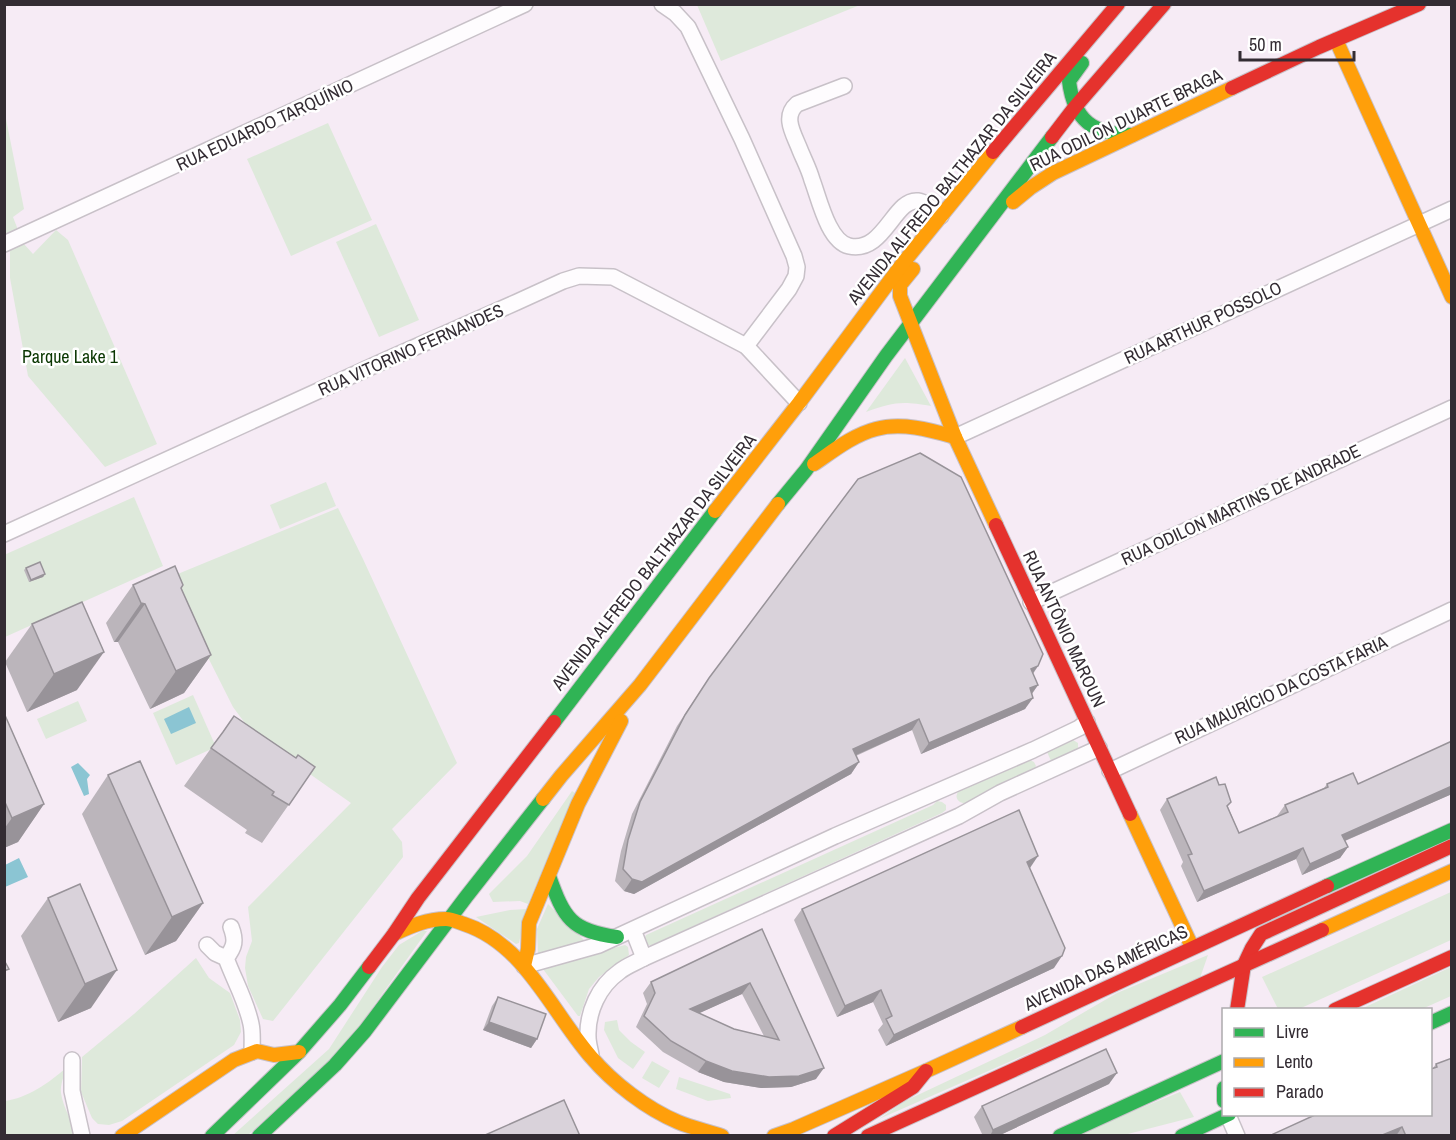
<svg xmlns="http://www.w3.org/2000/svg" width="1456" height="1140" viewBox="0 0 1456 1140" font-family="'Archivo Narrow',sans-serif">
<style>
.green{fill:#dee9db}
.water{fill:#8bc5d3}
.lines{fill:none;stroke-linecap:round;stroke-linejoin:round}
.street-casing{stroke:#c8c1c8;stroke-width:18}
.fast-casing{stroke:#c8c1c8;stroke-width:16}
.slow-casing{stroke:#c8c1c8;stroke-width:16}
.jam-casing{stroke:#c8c1c8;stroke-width:16}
.street{stroke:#fefcfe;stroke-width:15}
.fast{stroke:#30b455;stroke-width:14}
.slow{stroke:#ff9f0a;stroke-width:14}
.jam{stroke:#e5322d;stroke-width:14}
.wall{fill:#bbb5bb;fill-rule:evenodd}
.shaded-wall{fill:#989399}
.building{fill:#d9d2da;stroke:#989399;stroke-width:1.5;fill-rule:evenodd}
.labels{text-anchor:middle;stroke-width:5;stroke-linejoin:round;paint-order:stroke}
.street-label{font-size:18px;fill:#332c33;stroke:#fff}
.park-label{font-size:18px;fill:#093601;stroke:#fff}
</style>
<rect width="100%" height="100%" fill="#f6ebf5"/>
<g class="green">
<polygon points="697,5 860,5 721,61"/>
<polygon points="4,109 24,209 13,217 23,243 33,254 56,230 68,240 157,444 105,467 28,376 10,278 10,246 5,238"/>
<polygon points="328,123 372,220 291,256 247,159"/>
<polygon points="376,224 419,320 379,337 336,242"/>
<path d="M905,358L931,406C902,401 893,402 866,412Z"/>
<polygon points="326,482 336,506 280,529 270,505"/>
<polygon points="134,497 163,566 5,637 4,555"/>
<polygon points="338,508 363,559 457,763 392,829 402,842 403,857 273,1021 263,1019 248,986 245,968 246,957 252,941 248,907 351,803 253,734 233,707 168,578"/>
<polygon points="193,695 216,747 176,765 153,713"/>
<polygon points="78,701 87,721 46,739 37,719"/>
<polygon points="1073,740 1078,743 1078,751 1052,763 1047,752"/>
<path d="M1026,760H1030L1034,762L1036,766L1033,772L966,803C959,804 954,798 958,792Z"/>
<polygon points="572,791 575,793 528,904 520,901 493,902 489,894 527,856"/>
<polygon points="937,801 942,802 946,805 946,810 942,813 652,945 647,945 644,939 646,935 933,805"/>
<polygon points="1451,892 1451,940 1299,1009 1278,1009 1262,977"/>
<polygon points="548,904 586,942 538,954 537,929"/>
<polygon points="526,909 519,943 516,944 476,917 510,910"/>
<polygon points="422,931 427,931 346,1045 248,1135 232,1136 329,1049 382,967 399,945"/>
<polygon points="625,945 628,947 629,955 599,977 589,989 580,1016 578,1016 543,969 545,967"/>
<polygon points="1208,955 1200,978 879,1119 905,1101 1045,1035 1117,993"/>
<polygon points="196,958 209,978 230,993 240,1020 241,1032 234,1045 122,1121 109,1125 98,1124 92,1118 81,1092 82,1057 134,1014"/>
<polygon points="1451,967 1451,996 1422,1009 1359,1010"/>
<polygon points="617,1020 619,1030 631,1042 645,1052 633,1069 618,1058 604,1030 605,1022"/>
<polygon points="652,1061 670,1071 659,1088 642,1078"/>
<path d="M66,1068C64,1076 60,1085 61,1093C63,1108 73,1121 75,1135L5,1136V1101C27,1098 49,1083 66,1068Z"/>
<polygon points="679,1077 730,1094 731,1098 708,1101 676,1089"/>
<polygon points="1180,1092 1194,1117 1124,1135 1072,1136"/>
</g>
<g class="water">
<polygon points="189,707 196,723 171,734 164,719"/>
<polygon points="78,763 90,775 87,779 89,794 84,796 71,767"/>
<polygon points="19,858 28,877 5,887 5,865"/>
</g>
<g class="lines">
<g class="street-casing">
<g id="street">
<polyline points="662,4 675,13 688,27 742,139 794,256 797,267 796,276 789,289 746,346"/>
<path d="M844,86L797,104C782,117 794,134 800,150C804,160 809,169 812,180C819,198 828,241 849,246C884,254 894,198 918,201C926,202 935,211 941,216"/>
<polyline points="4,244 525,4"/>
<polyline points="955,437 1452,209"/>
<polyline points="4,534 386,360 517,302 563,281 579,276 613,277 746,346 799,403"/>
<polyline points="1031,602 1452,408"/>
<polyline points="1110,771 1452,610"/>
<polyline points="633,930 644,958"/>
<path d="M207,945L215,953L226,958C234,980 246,1000 251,1024C253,1033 252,1043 252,1052"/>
<path d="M226,958C235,947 236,940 231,927"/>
<polyline points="524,966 599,945 835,836 1033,750 1079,728 1087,722"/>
<path d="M591,1055C590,1049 588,1043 588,1037C587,1012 599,986 619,972C626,966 635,963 644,958L959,816L1000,793L1099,748"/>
<polyline points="72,1060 72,1091 82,1136"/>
<polyline points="1228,1115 1237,1136"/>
</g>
</g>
<g class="fast-casing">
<g id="fast">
<path d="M1082,63L1069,81C1074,121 1093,134 1132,135"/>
<polyline points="778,504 806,470 886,356 1052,137"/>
<polyline points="554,722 715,511"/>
<path d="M549,876C564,918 571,931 617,937"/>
<polyline points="1327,886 1452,830"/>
<polyline points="1430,1023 1452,1013"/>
<polyline points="1224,1088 1224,1101"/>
<polyline points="212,1136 299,1052 340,1005 369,967"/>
<polyline points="259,1136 335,1065 365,1031 466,897 543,799"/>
<polyline points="1060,1136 1224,1061"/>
<polyline points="1182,1136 1229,1114"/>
</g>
</g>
<g class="slow-casing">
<g id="slow">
<polyline points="1336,40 1452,297"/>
<polyline points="1013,202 1030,188 1053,173 1232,88"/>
<polyline points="913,269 900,285 900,296 955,437 996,525"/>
<path d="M814,464C833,451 853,435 876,429C902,422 930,430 955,437"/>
<polyline points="715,511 799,403 903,263 993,152"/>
<polyline points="543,799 561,776 640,685 778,504"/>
<polyline points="1130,814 1192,947"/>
<polyline points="1322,930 1452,871"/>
<path d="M394,934C411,926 427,919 446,919C452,919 458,922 464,924C525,944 551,1011 591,1057C613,1083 647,1109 678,1122C692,1128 708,1131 722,1136"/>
<polyline points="524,966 528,949 529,923 578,804 621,721"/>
<polyline points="122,1136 234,1060 257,1051 274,1055 299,1052"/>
<polyline points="774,1136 794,1129 926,1071 1022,1027"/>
</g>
</g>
<g class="jam-casing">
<g id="jam">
<polyline points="1232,88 1319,47 1419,4"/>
<polyline points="1052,137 1075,107 1164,4"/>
<polyline points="993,152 1118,4"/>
<polyline points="996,525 1130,814"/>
<polyline points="369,967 394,934 418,898 554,722"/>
<polyline points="1237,1010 1244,965 1252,948 1261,934 1452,846"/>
<polyline points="1335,1010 1452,957"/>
<polyline points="1022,1027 1327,886"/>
<polyline points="834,1136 913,1087 926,1071"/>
<polyline points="868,1136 1322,930"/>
</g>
</g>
<use href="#street" class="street"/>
<use href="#fast" class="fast"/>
<use href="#slow" class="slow"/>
<use href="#jam" class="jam"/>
</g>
<g class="wall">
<polygon points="26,568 45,574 43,577 29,582 24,570"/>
<polygon points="133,585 181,588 211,655 184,693 150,709 118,642 114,642 106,623"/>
<polygon points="32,624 77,690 27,712 5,662"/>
<polygon points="1038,666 1033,674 1038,685 1032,694 1025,709 921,754 912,730 856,756 859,762 851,774 634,894 624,891 615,881 621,851 632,814 677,726 709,678"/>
<polygon points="4,713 44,804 18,842 4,848"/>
<polygon points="234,716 296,758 315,767 262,843 245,833 247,830 184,786"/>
<polygon points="1452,741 1452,794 1345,841 1348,847 1340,858 1302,875 1296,859 1197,902 1181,866 1183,862 1160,810 1167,799 1219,785 1239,833 1277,816 1285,805 1324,788 1327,784 1358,784"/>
<polygon points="108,775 203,903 176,941 145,955 82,814"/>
<polygon points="1029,868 1054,968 886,1046 878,1030 883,1024 873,1002 837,1017 794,920 802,909"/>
<polygon points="80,884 91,1008 58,1022 21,936 48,898"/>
<path d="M762,929L816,1079L791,1087L761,1088L724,1082L698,1072L663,1052L636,1027L647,1004L643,993L651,982ZM742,994L764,1036L734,1029L699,1013Z"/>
<polygon points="498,997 537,1039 531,1048 483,1030 492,1006"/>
<polygon points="1436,1064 1452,1136 1269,1136 1312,1117 1312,1114 1431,1114 1433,1068"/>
<polygon points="1109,1084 998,1136 983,1136 974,1117 982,1106"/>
</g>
<g class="shaded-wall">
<polygon points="45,574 43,577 29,582 31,580"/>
<polygon points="141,603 145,604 118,642 114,642"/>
<polygon points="104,652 77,690 27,712 54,674"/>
<polygon points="211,655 184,693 150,709 176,671"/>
<polygon points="1038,666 1030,677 1031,669"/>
<polygon points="1038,685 1030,696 1030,688"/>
<polygon points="1033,698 1025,709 921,754 929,743"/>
<polygon points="919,719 912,730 845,760 853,749"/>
<polygon points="859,762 851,774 634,894 624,891 632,879"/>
<polygon points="1452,786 1452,794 1335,845 1342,835"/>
<polygon points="44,804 18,842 4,848 4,829 12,818"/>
<polygon points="1348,847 1340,858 1302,875 1310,864"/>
<polygon points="1303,848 1296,859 1197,902 1204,891"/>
<polygon points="1038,856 1030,868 1019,873 1027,862"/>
<polygon points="203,903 176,941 145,955 172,917"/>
<polygon points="1062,956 1054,968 886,1046 894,1035"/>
<polygon points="117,970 91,1008 58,1022 85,984"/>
<polygon points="750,983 742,994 682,1021 690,1009"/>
<polygon points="881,990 873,1002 837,1017 845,1006"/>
<polygon points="489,1022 537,1039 531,1048 483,1030"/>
<polygon points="706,1061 824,1068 816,1079 791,1087 761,1088 724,1082 698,1072"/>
<polygon points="1117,1073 1109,1084 998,1136 990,1136 993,1130"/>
<polygon points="1402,1127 1396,1136 1380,1136"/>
</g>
<g class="building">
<polygon points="920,453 961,477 1043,654 1038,666 1031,669 1038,685 1030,688 1033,698 929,743 919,719 853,749 859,762 642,882 632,879 623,869 628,840 640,802 685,715 709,678 858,479"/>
<polygon points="40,562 45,574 31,580 26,568"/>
<polygon points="175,566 183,585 181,588 211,655 176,671 145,604 141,603 133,585"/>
<polygon points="82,602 104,652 54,674 32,624"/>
<polygon points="4,713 44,804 12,818 4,800"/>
<polygon points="234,716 296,758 298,755 315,767 289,805 272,795 274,792 211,748 223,732"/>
<polygon points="1452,741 1452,786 1342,835 1348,847 1310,864 1303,848 1204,891 1188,855 1192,854 1167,799 1216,777 1219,785 1225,784 1231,802 1227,806 1239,833 1288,812 1285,805 1328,787 1327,784 1353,773 1358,784"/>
<polygon points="140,761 203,903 172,917 108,775"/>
<polygon points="1019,810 1038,856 1027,862 1065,948 1062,956 894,1035 886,1019 892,1016 881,990 845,1006 802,909"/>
<polygon points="80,884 117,970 85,984 48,898"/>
<path d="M762,929L824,1068L799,1076L769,1077L732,1071L706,1061L671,1041L644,1016L655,993L651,982ZM750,983L779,1040L734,1029L690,1009Z"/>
<polygon points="4,960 9,969 4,971"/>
<polygon points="498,997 546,1014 537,1039 489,1022"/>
<polygon points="1106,1049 1117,1073 993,1130 982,1106"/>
<polygon points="1452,1058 1452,1134 1447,1136 1406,1136 1402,1127 1380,1136 1269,1136 1317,1114 1431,1114 1431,1069 1437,1067 1436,1064"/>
<polygon points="564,1100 580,1136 483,1136"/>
</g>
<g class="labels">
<g class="street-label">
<text transform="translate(1126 120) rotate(-26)" y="6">RUA ODILON DUARTE BRAGA</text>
<text transform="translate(265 125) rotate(-25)" y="6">RUA EDUARDO TARQUÍNIO</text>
<text transform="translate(952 178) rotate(-51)" y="6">AVENIDA ALFREDO BALTHAZAR DA SILVEIRA</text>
<text transform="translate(1203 323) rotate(-25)" y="6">RUA ARTHUR POSSOLO</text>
<text transform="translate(411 350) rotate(-24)" y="6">RUA VITORINO FERNANDES</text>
<text transform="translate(1241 505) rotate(-25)" y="6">RUA ODILON MARTINS DE ANDRADE</text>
<text transform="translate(654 562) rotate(-52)" y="6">AVENIDA ALFREDO BALTHAZAR DA SILVEIRA</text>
<text transform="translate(1064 629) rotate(65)" y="6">RUA ANTÔNIO MAROUN</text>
<text transform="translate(1281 690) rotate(-25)" y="6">RUA MAURÍCIO DA COSTA FARIA</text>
<text transform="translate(1106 968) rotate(-25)" y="6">AVENIDA DAS AMÉRICAS</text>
</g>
<g class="park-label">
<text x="70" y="363">Parque Lake 1</text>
</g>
</g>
<rect width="1456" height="1140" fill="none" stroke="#332c33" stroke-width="12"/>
<rect x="1222" y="1008" width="210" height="108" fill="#ffffff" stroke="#adabad" stroke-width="1.5"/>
<rect x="1234" y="1028" width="30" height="9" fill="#30b455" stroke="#adabad" stroke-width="1.5"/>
<text x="1276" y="1038" font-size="18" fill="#332c33">Livre</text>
<rect x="1234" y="1058" width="30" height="9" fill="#ff9f0a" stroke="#adabad" stroke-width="1.5"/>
<text x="1276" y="1068" font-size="18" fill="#332c33">Lento</text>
<rect x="1234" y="1088" width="30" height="9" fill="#e5322d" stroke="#adabad" stroke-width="1.5"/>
<text x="1276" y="1098" font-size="18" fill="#332c33">Parado</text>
<path d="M1240 51v9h114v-9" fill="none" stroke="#332c33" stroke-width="3"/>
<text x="1249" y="51" font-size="18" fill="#332c33" stroke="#ffffff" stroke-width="4.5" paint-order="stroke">50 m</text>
</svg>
